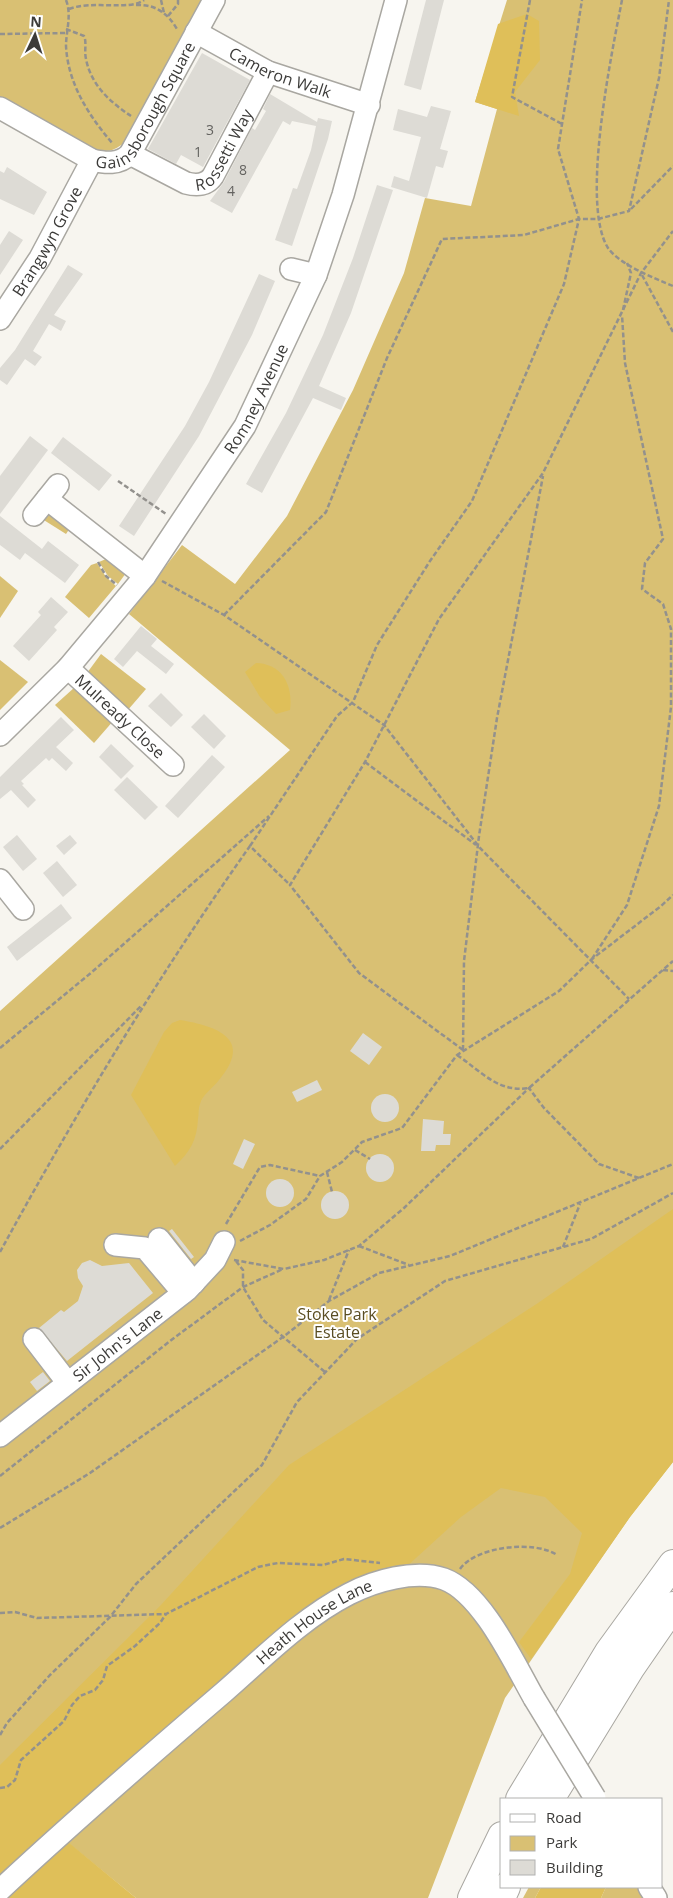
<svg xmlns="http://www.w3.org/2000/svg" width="673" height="1898" viewBox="0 0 673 1898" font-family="'Open Sans',sans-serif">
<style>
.green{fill:#d9c073}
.forest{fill:#dfbf59}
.building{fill:#dddbd5}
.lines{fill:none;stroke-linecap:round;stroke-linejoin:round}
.minor-casing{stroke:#a9a7a1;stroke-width:24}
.highway-casing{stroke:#a9a7a1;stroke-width:30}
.path{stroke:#93918d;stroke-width:2.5;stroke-dasharray:5 2.5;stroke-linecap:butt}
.minor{stroke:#fff;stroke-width:21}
.highway{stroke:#fff;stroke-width:28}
.minor-bridge-casing{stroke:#a9a7a1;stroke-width:24;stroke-linecap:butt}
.minor-bridge{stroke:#fff;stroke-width:21}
.labels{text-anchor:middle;stroke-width:4;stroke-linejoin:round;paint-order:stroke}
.number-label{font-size:14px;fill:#646360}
.street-label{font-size:16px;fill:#3c3b39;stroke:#fff}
.park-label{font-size:16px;fill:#5a4d22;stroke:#fff}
</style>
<rect width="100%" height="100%" fill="#f7f5ef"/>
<g class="green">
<path d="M0,0H203L124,143C112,152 106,153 92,148L0,97Z"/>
<polygon points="507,0 673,0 673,1462 630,1517 505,1698 428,1898 136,1898 51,1829 0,1778 0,1011 290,750 129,614 182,545 235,584 287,516 353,390 404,273 425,198 471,206 497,109 475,102"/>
<polygon points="46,512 72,525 66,534 39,517"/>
<polygon points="113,556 126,573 118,584 108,576 99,562"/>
<polygon points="97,563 106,577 116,586 89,618 65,597 91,565"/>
<polygon points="0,576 18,591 0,618"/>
<polygon points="101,654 146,689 127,711 87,673"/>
<polygon points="0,660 28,682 0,710"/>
<polygon points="75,687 114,720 94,743 55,705"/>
<polygon points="529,1887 541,1887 535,1898 523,1898"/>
<polygon points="606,1887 639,1887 646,1898 601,1898"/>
</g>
<g class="forest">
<polygon points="527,14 539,21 540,60 515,92 519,116 475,102 498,24"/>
<path d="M256,663C283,664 293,686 290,710L276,714L260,697L245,672Z"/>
<path d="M180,1020C217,1026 254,1039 219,1080C213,1088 202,1095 200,1104C198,1109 199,1114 198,1119C197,1140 190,1152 175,1166L131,1095L164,1032L172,1023Z"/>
<polygon points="673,1209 673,1462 630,1517 531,1659 519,1642 570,1574 582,1533 545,1497 501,1488 461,1517 405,1568 337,1595 51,1828 136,1898 0,1898 0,1765 160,1606 289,1465 538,1303"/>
<polygon points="541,1887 606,1887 601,1898 535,1898"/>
</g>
<g class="building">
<polygon points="426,0 444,0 421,90 404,85"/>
<polygon points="202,53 250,80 203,167 181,155 176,164 148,149"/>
<polygon points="270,94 317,122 318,118 332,121 328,139 292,246 275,240 293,188 297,189 311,150 316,126 292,121 290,125 283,121 232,213 210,201 224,182 252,128 255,130 266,111 263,109"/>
<polygon points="431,106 451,111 440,149 448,151 443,168 436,166 427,198 391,187 394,176 409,181 421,137 393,130 398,109 427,117"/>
<polygon points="7,167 47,192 34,215 0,199 0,171 4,173"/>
<polygon points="377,185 393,190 351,313 319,386 346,398 341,410 313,398 262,493 246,484 286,413 323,335 353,258"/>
<polygon points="9,231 23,240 0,275 0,245"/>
<polygon points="68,265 83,274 54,315 66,321 61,331 49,324 33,351 42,357 35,366 25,359 7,385 0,380 0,368 15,350"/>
<polygon points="259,274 275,281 252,335 199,436 134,536 119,526 185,426 209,382"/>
<polygon points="30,436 48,450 0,514 0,476"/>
<polygon points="63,437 112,475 99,491 51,453"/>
<polygon points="0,516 42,549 48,541 79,565 65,583 25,553 20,560 0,545"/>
<polygon points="51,597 68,612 54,627 57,630 29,661 13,646 41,615 38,612"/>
<polygon points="141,626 157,639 151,646 174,664 166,674 137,651 123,667 114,659"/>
<polygon points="161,693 183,715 171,727 148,706"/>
<polygon points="204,714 226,736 214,749 191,727"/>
<polygon points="61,717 74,730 56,747 73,763 66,771 52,758 49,761 46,758 21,781 24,784 22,785 36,800 28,808 11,790 0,799 0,777"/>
<polygon points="111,744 134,766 121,779 99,757"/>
<polygon points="212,755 225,767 178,818 165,806"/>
<polygon points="127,777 158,807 145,820 114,790"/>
<polygon points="17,835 37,859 23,871 3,847"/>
<polygon points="70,835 77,843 64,855 56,846"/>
<polygon points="57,861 77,885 63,897 43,873"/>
<polygon points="61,904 72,918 17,961 7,947"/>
<polygon points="363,1033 382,1047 369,1065 350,1051"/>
<polygon points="317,1080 322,1090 297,1102 292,1092"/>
<circle cx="385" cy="1108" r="14"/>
<polygon points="423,1119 444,1121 443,1134 451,1134 450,1145 436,1145 435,1151 421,1151"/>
<polygon points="244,1139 255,1144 243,1169 233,1164"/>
<circle cx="380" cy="1168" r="14"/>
<circle cx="280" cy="1193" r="14"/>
<circle cx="335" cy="1205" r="14"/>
<polygon points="172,1229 194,1257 191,1259 169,1231"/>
<polygon points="90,1260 102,1266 129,1263 153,1293 67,1361 39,1328 61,1310 64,1312 78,1301 83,1286 78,1278 77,1270 82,1263"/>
<polygon points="43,1372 50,1381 37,1391 30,1382"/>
</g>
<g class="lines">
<g class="minor-casing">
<g id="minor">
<path id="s1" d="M196,32L268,72L369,105"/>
<path id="s2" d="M0,108L92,160C105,163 119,165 130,154L214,0"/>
<path id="s3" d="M130,154L186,183C197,186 207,185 213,176L268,72"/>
<polyline points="291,269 316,275"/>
<path id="s4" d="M0,319L40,258L92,160"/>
<polyline points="47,499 145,576"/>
<polyline points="34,515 58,485"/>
<path id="s5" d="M68,668L173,765"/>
<path id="s6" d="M0,735L68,668L145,576L245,426L316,275L343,195L396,0"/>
<polyline points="0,880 23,909"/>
<polyline points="159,1239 194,1283"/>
<polyline points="115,1245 145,1248 183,1293"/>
<polyline points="34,1339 67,1382"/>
<path id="s7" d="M0,1436L187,1290L215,1260L224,1242"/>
<polyline points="649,1887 656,1898"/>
<path id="s8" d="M0,1890C73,1822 148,1757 224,1692C263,1658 302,1618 349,1594C374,1581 415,1569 444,1579C482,1593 514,1663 534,1698"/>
</g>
</g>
<g class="highway-casing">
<g id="highway">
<polyline points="520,1799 609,1652 673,1564"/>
<polyline points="550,1799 631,1667 673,1606"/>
<polyline points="472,1898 502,1836"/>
<polyline points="501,1898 506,1887"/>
</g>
</g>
<g class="path">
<path d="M66,0C72,15 66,31 66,46C68,84 89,116 113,144"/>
<polyline points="161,0 164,13"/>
<polyline points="530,0 512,97 562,124"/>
<path d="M622,0C612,52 580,204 608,248C620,265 654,278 673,286"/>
<path d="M136,5C156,4 169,14 178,31"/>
<path d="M69,9C92,0 130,11 144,0"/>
<polyline points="168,16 178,4 178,0"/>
<path d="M66,29L84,36C87,42 84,51 86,59C91,85 110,102 131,116"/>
<polyline points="0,34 66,33"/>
<polyline points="631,209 673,166"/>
<polyline points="642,275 673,332"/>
<polyline points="623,310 631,273 627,263"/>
<polyline points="118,481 166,514"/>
<polyline points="98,562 106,576 117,585"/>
<polyline points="162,581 224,615 384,725 480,848 629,999"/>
<polyline points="224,615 326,512 387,358 442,239 524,235 579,219 598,219 629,211 659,78 669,0"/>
<polyline points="365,762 476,845"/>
<polyline points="250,846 337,716 353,702 377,645 430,561 472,501 564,284 579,219 558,149 582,0"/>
<polyline points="592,959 627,905 659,806 671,707 671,629 663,604 642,589 645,563 663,539 625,363 622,315"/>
<polyline points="663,970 673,971"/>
<polyline points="0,1048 92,972 269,816"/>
<polyline points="463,1050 359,973 290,885 365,762 439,619 543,473 641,273 673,231"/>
<polyline points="463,1050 464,961 479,836 497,718 543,476"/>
<path d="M457,1055C481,1071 498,1093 529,1088L673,961"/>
<polyline points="0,1149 142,1005"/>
<polyline points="355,1150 370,1159"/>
<polyline points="327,1172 332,1192"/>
<polyline points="226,1224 260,1167 270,1165 320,1176"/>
<polyline points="240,1241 270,1225 306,1199 320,1176 342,1162 362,1142 402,1128 457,1055 559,991 592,959 661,906 673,895"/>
<polyline points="359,1246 409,1265"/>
<polyline points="563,1247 580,1204"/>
<path d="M0,1252C76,1113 158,976 250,846L290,885"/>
<polyline points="234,1260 284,1269 324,1260 359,1246 404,1208 529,1088 544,1108 599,1164 639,1178"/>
<polyline points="236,1261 243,1270 243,1287 263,1320 325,1372"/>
<polyline points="329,1300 349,1250"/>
<polyline points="0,1476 170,1341 243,1287 283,1269"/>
<polyline points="0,1528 90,1473 283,1337 329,1301 379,1273 450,1256 673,1164"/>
<path d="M460,1569C476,1546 535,1540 557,1555"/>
<polyline points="0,1613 15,1612 37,1618 166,1614 258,1567 278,1563 323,1565 344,1559 380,1563"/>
<polyline points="0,1735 7,1723 50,1675 110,1617 136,1584 262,1465 297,1402 357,1339 445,1281 591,1239 673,1193"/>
<polyline points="0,1788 7,1787 15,1780 21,1760 64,1721 72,1705 80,1696 95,1690 103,1680 107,1666 135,1646 160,1623 166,1614"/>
</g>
<use href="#minor" class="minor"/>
<use href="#highway" class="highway"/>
<g class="minor-bridge-casing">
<polyline id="minor-bridge" points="534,1698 595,1798"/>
</g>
<use href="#minor-bridge" class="minor-bridge"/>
</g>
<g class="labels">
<g class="number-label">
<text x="210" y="135">3</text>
<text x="198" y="157">1</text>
<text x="243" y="175">8</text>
<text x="231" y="196">4</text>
</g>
<g class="street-label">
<text dy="6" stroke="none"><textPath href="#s1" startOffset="94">Cameron Walk</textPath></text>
<text dy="6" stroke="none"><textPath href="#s2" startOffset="191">Gainsborough Square</textPath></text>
<text dy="6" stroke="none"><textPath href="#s3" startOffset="120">Rossetti Way</textPath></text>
<text dy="6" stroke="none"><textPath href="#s4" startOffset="91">Brangwyn Grove</textPath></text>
<text dy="6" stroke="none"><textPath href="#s6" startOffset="425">Romney Avenue</textPath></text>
<text dy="6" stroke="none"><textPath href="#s5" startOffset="71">Mulready Close</textPath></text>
<text dy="6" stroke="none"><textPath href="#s7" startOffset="149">Sir John's Lane</textPath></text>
<text dy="6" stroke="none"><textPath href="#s8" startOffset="414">Heath House Lane</textPath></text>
</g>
<g class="park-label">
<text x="337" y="1320">Stoke Park<tspan x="337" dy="18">Estate</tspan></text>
</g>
</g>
<rect x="500" y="1798" width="162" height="90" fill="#ffffff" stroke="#b1b1b0"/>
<rect x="510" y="1814" width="25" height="8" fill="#ffffff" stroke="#b1b1b0"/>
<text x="546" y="1823" font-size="15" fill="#3c3b39">Road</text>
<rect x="510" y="1836" width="25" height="15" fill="#d9c073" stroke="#b1b1b0"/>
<text x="546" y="1848" font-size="15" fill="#3c3b39">Park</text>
<rect x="510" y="1860" width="25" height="15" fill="#dddbd5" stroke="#b1b1b0"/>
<text x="546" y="1873" font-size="15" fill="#3c3b39">Building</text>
<g transform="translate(35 35) rotate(4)" stroke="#ffffff" stroke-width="4" paint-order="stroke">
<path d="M0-4L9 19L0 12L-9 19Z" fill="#3c3b39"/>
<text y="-8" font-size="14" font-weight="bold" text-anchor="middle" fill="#3c3b39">N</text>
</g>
</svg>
